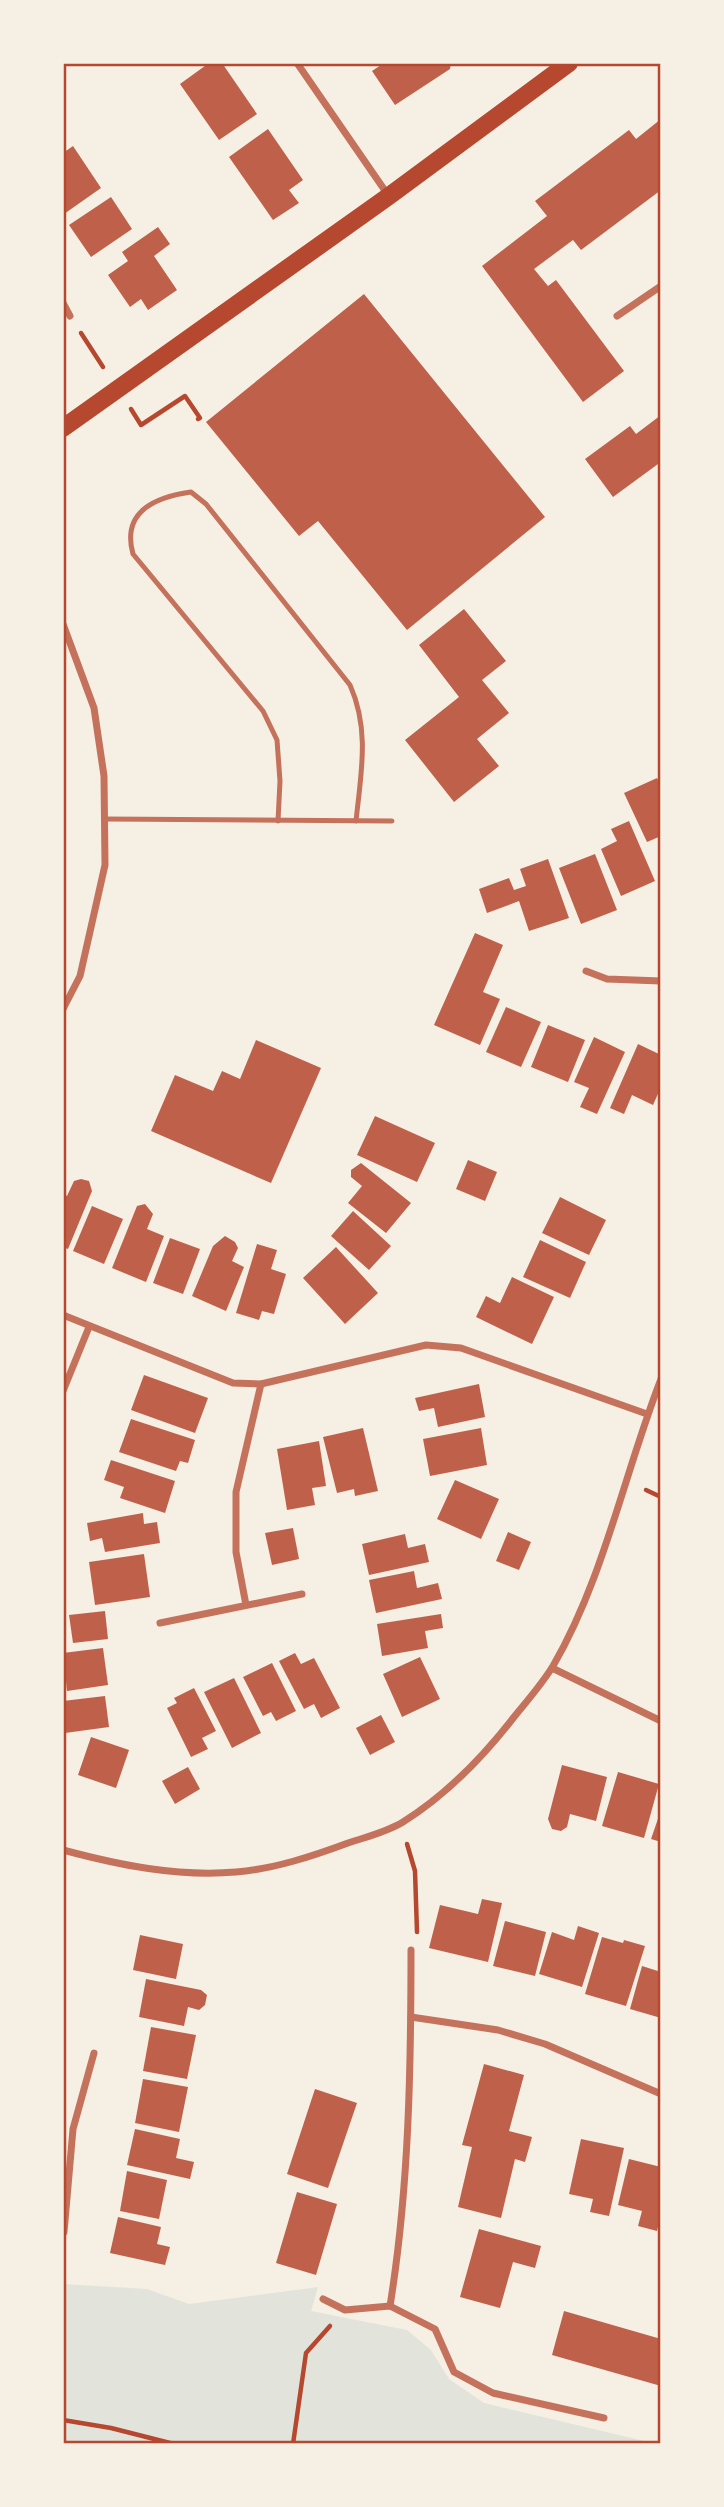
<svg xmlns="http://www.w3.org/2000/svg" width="724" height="2507" viewBox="0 0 724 2507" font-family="'Sofia Sans Condensed',sans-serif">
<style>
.green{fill:#e2e4dc}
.building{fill:#bf614a}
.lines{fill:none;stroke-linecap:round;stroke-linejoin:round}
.path{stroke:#b5482f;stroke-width:4.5}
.service{stroke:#c5725c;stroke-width:5}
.minor{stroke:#c5725c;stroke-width:7}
.primary{stroke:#b5482f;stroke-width:18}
.neatline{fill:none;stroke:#b5482f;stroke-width:2.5}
</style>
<rect width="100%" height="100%" fill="#f6efe4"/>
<polygon class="green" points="63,2284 147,2289 189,2304 318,2287 311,2311 407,2330 431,2350 449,2379 484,2403 657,2444 63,2444"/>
<g class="building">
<polygon points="209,63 222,63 257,114 219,140 180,84"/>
<polygon points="384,63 451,63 450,69 395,105 372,71"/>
<polygon points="661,119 661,190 581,250 573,240 534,269 548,286 556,280 624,371 583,402 482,266 547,216 535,201 629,130 636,139"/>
<polygon points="268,129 303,180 289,190 299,203 273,220 229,157"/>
<polygon points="73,146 101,188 64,214 63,153"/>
<polygon points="111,197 132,229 91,257 69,225"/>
<polygon points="158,227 170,244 154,256 177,290 148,310 141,299 130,307 108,275 128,261 122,252"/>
<polygon points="364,294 545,517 407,630 318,521 299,536 206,422"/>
<polygon points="661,415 661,469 658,464 613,497 585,459 630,426 636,434"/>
<polygon points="464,609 506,661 482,680 509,713 477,739 499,766 454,802 405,740 459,697 419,645"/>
<polygon points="657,778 661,786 661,836 647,842 624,793"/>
<polygon points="629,821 655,881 621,896 601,849 617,841 611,829"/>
<polygon points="595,854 617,910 581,924 559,868"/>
<polygon points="548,859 569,918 529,931 519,901 487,913 479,889 509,878 514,890 526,886 520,869"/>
<polygon points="475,933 503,945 483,992 500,999 480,1045 434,1025"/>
<polygon points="506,1007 541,1022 521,1067 486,1052"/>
<polygon points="548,1025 585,1040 568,1082 531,1067"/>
<polygon points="594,1037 625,1052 597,1114 580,1107 589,1088 574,1082"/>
<polygon points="256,1040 321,1068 271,1183 151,1131 175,1075 213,1091 222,1071 240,1079"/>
<polygon points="638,1044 661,1055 661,1087 653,1105 632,1095 624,1114 610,1108"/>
<polygon points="375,1116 435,1143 417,1182 357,1155"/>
<polygon points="468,1160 497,1172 485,1201 456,1189"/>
<polygon points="361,1163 411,1203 386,1233 348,1203 362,1186 351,1177 351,1170"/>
<polygon points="81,1179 89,1181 92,1191 68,1249 63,1247 63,1194 67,1196 74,1181"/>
<polygon points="560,1197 606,1220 589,1255 542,1233"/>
<polygon points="145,1204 153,1214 147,1229 164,1236 146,1282 112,1268 137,1206"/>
<polygon points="92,1206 123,1219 104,1264 73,1251"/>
<polygon points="353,1211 391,1246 369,1270 331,1236"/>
<polygon points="225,1236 235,1242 238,1248 232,1261 244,1267 226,1311 192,1296 213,1246"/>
<polygon points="170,1238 200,1249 183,1294 153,1283"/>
<polygon points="540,1240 586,1262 570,1298 523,1277"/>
<polygon points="257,1244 277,1250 271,1269 286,1274 274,1314 262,1311 259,1320 236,1313"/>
<polygon points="336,1247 378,1293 345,1324 303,1278"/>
<polygon points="512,1277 554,1297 532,1344 476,1317 486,1296 500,1303"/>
<polygon points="144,1375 208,1398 195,1433 131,1410"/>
<polygon points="479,1384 485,1417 438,1427 434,1408 419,1411 415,1398"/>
<polygon points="131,1419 195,1440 188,1463 180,1461 176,1471 119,1452"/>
<polygon points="363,1428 378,1491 355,1496 354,1489 337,1493 323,1437"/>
<polygon points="481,1428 487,1465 430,1476 423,1439"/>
<polygon points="319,1441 326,1486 312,1488 315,1505 287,1510 277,1449"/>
<polygon points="111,1460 175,1481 165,1513 120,1498 124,1487 104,1480"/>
<polygon points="455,1480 499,1499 481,1539 437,1519"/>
<polygon points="143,1513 144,1524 157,1522 160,1543 105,1552 102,1538 90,1541 87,1523"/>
<polygon points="293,1528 299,1559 272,1565 265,1533"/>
<polygon points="508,1532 531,1542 519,1570 496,1561"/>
<polygon points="405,1534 408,1548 425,1544 429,1562 369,1575 362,1544"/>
<polygon points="144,1554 150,1597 95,1605 89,1562"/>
<polygon points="414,1571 417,1588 438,1583 442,1599 376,1613 369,1580"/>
<polygon points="105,1611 108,1639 73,1643 69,1615"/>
<polygon points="441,1614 443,1628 425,1631 428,1648 382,1656 377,1624"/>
<polygon points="103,1648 108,1685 67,1691 63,1653"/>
<polygon points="295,1653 301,1664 314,1658 340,1708 321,1718 314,1704 304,1709 279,1661"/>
<polygon points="420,1657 440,1699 402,1717 383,1674"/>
<polygon points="272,1663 296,1711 276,1721 271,1712 263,1716 243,1677"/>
<polygon points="234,1678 261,1733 232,1748 204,1692"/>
<polygon points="194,1688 216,1731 202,1738 208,1749 191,1757 167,1708 177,1703 174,1698"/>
<polygon points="105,1696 109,1727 65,1733 63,1701"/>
<polygon points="381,1715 395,1742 370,1755 356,1728"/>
<polygon points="91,1737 129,1750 116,1788 78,1775"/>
<polygon points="562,1765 607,1777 596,1821 570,1814 567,1827 561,1831 552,1829 548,1819"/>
<polygon points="188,1767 200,1789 175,1804 162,1781"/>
<polygon points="618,1772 659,1784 644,1838 602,1826"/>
<polygon points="661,1810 661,1842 651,1839"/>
<polygon points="482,1899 502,1903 488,1962 429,1948 440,1905 478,1914"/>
<polygon points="505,1921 546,1932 535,1976 493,1966"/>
<polygon points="578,1926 599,1933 582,1987 539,1974 552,1932 574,1940"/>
<polygon points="140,1935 183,1944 176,1979 133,1970"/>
<polygon points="602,1937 623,1943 624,1940 645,1946 626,2006 585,1994"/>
<polygon points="642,1966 661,1972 661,2018 630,2009"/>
<polygon points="146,1979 201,1990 207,1995 205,2005 199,2010 188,2007 184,2026 139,2017"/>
<polygon points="151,2027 196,2035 187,2079 143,2071"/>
<polygon points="484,2064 524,2075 509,2131 532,2137 525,2162 515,2159 501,2218 458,2207 472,2147 462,2145"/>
<polygon points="143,2079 188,2087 179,2132 135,2123"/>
<polygon points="315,2089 357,2103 328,2188 287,2174"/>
<polygon points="135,2129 180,2139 176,2158 194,2162 190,2179 127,2165"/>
<polygon points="581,2139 624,2148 609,2216 590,2212 593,2199 569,2194"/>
<polygon points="629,2159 661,2167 661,2214 657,2231 638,2226 642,2211 618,2205"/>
<polygon points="127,2171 167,2180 159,2219 120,2211"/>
<polygon points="297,2192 337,2204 316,2275 276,2263"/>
<polygon points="118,2217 161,2227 157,2244 170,2247 165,2265 110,2253"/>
<polygon points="479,2229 541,2246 535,2268 513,2262 500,2308 460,2297"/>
<polygon points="564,2311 661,2339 661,2386 552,2355"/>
</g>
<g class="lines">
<g class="path">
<polyline points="81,333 103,367"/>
<polyline points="131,409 141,425 185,396 200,418 198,419"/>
<polyline points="646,1490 661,1497"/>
<polyline points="407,1844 415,1871 417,1932"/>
<polyline points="63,2420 111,2428 174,2444"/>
<polyline points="293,2444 306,2353 330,2326"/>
</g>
<g class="service">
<polyline points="105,819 392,821"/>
<path d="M278,821L280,781L277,740L263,711L133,554C121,511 156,497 191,492L206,504L350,685C370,730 361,773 356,821"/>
</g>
<g class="minor">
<polyline points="297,63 388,195"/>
<polyline points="63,303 70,316"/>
<polyline points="617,316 661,286"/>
<polyline points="63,624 94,708 104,776 105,865 80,976 63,1009"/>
<polyline points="586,971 607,979 661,981"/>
<polyline points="63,1315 233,1383 261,1384 426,1345 461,1348 647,1414"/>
<polyline points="63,1391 89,1327"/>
<polyline points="246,1605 236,1552 236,1492 261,1384"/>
<polyline points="160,1623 302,1594"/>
<polyline points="552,1668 661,1721"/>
<path d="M63,1850C119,1865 177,1877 236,1872C274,1869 313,1856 348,1843C366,1837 387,1832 403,1822C446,1795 483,1757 514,1717C527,1701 542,1684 553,1666C604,1578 624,1474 661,1379"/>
<polyline points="411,2017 498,2030 545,2044 661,2094"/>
<polyline points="64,2232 73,2129 94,2053"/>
<polyline points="323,2299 345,2310 390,2306 435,2329 454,2372 493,2393 604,2418"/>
<path d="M390,2306C409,2188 411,2070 411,1950"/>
</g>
<polyline class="primary" points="63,428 389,196 569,63"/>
</g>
<rect width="724" height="2507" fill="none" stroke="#f6efe4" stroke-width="130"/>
<rect x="65" y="65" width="594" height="2377" class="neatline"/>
</svg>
